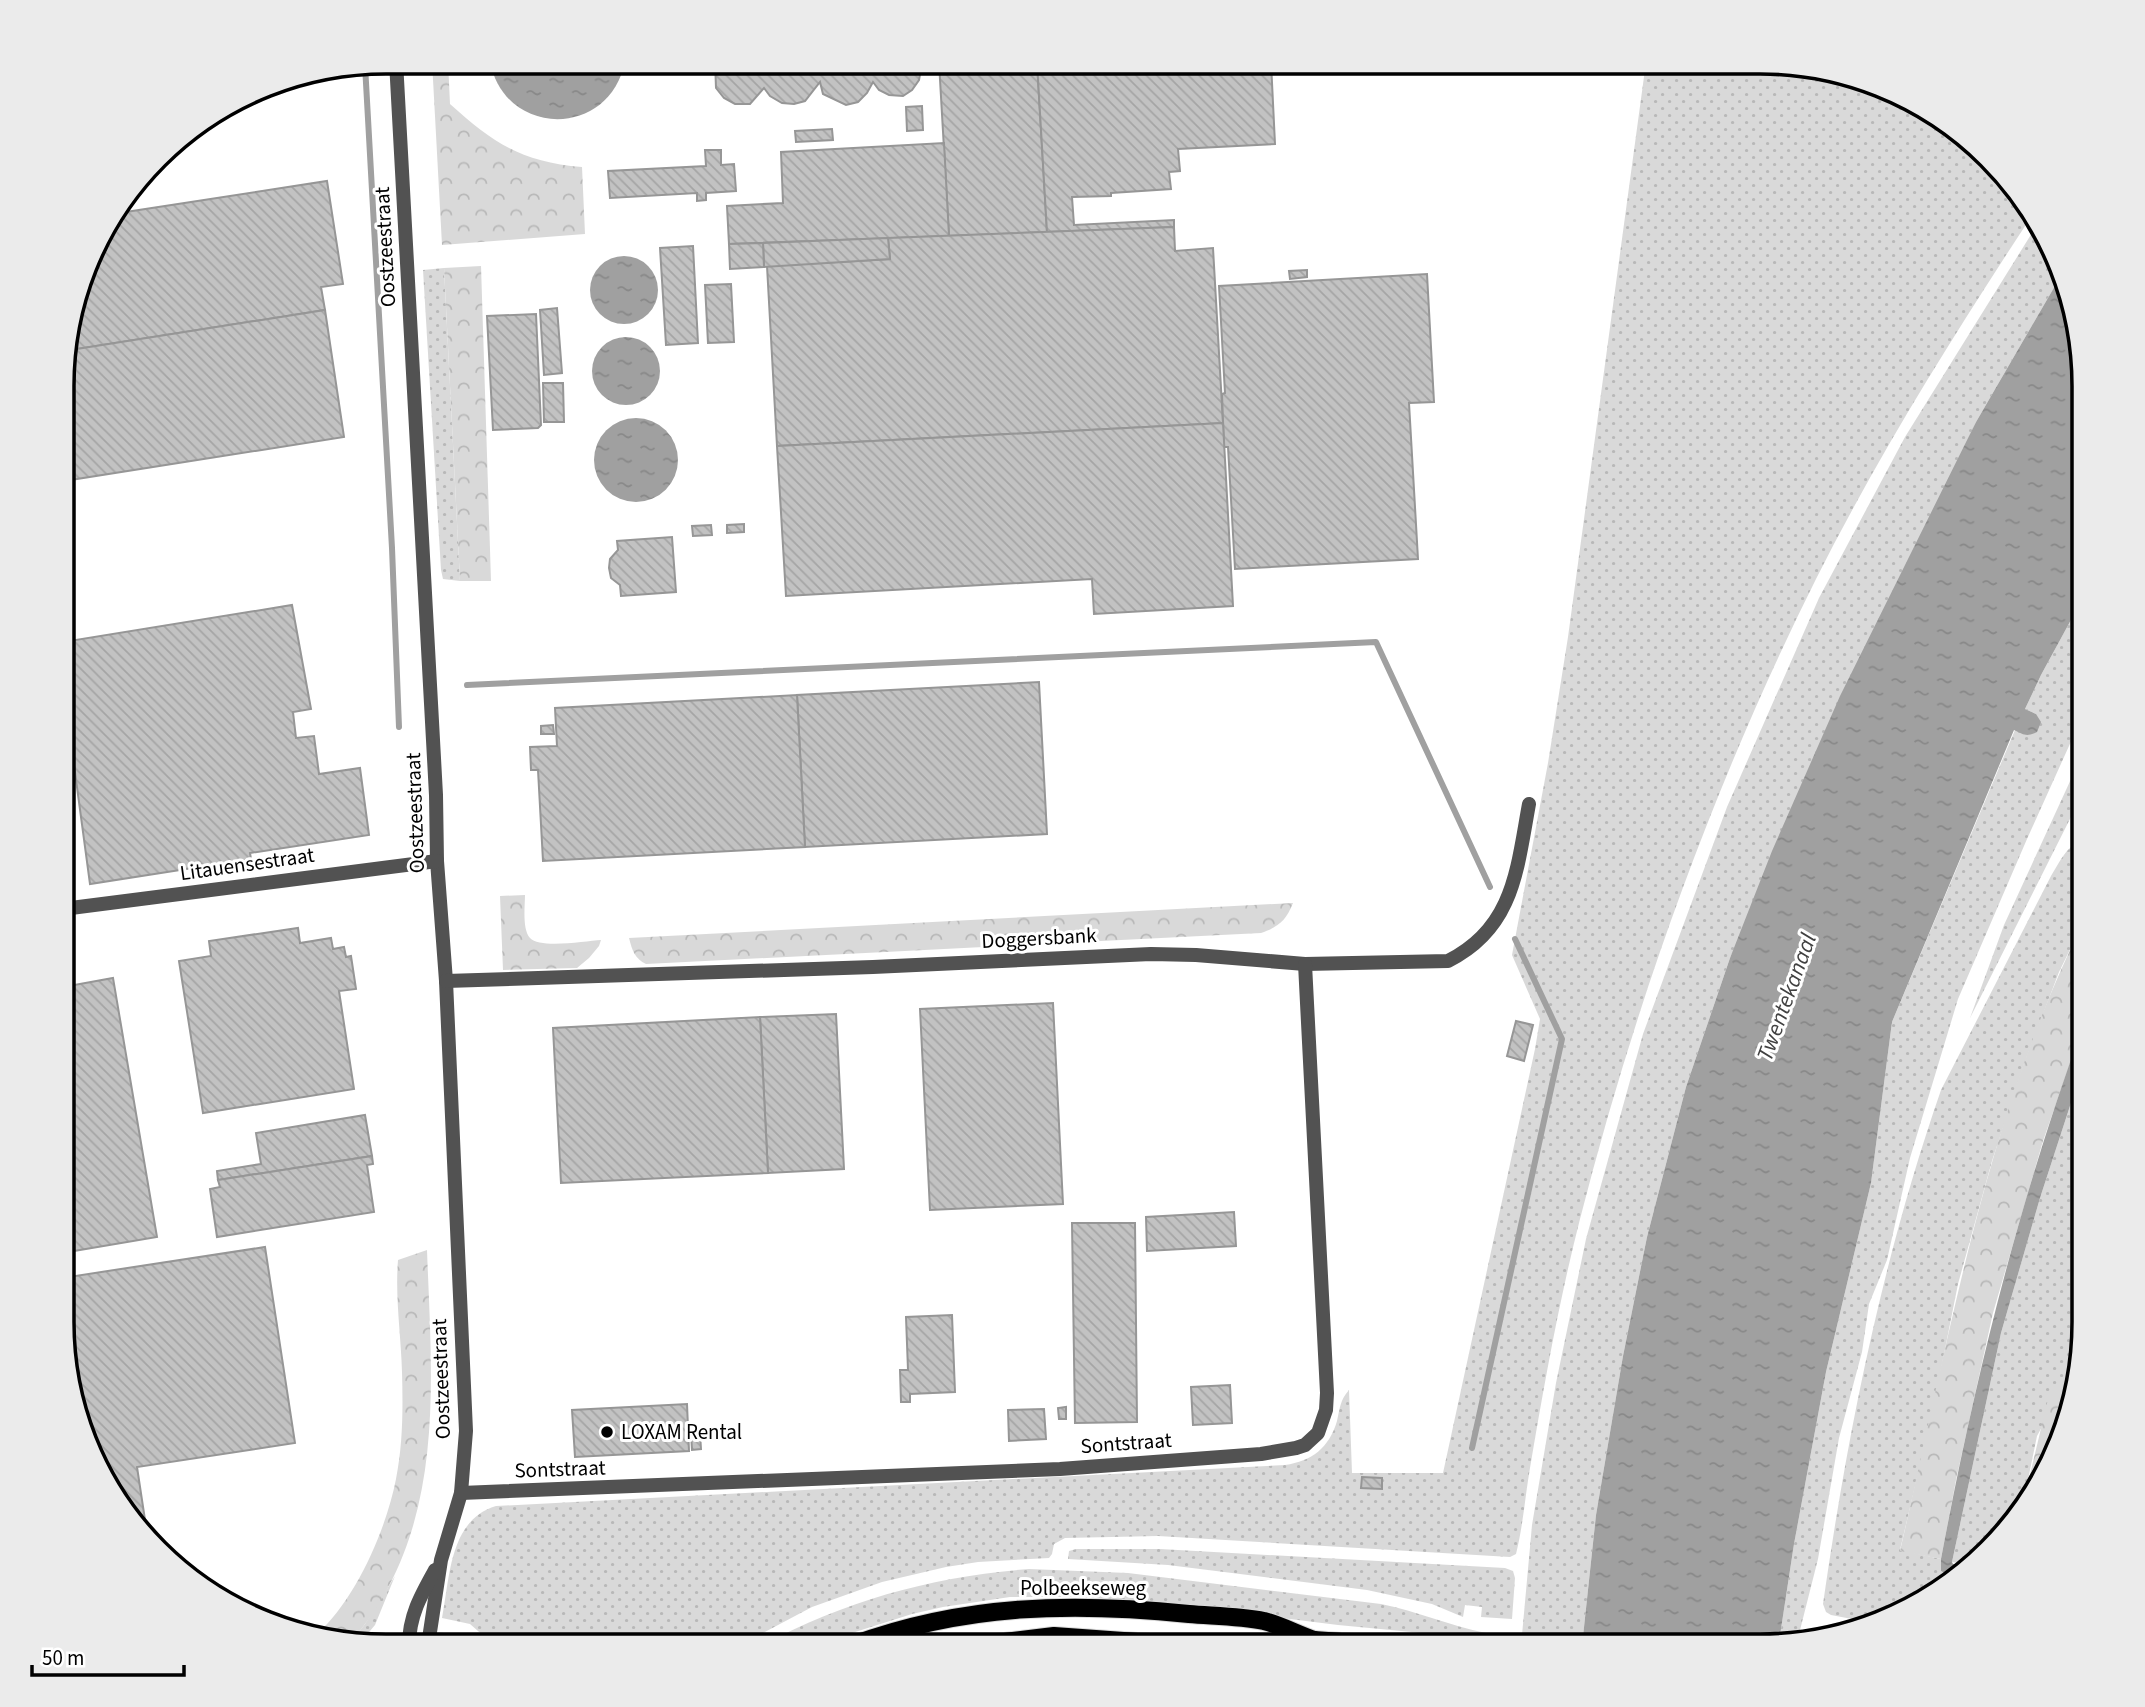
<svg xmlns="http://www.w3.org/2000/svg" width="2145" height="1707" viewBox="0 0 2145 1707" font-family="'Source Sans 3',sans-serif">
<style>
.green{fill:url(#green-dots)}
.forest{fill:url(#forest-crowns)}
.water{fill:url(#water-ripples)}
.pier{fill:#fff}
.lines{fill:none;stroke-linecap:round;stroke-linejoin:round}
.stream{stroke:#a0a0a0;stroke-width:6}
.building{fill:url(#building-back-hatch);stroke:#969696;stroke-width:2}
.primary-casing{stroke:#dbdbdb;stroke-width:20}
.minor{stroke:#525252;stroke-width:14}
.primary{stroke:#000;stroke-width:18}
.poi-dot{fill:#000;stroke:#fff;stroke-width:2.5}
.labels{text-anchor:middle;stroke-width:6;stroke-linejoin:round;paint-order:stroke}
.street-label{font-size:21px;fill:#000;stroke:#fff}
.poi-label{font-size:21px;fill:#000;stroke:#fff;text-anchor:start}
.water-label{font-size:23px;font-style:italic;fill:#414141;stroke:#fff}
.rim{fill:none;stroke:#000;stroke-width:3.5}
</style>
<defs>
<pattern id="green-dots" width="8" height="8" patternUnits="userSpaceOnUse" patternTransform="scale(1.75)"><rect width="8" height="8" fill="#d9d9d9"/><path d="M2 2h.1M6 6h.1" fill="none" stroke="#b8b8b8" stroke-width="1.8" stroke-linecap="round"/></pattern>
<pattern id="forest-crowns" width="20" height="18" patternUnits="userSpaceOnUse" patternTransform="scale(1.75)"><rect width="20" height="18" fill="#d9d9d9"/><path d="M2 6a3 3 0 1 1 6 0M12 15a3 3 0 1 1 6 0" fill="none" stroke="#b8b8b8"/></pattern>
<pattern id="water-ripples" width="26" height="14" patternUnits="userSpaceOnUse" patternTransform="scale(1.75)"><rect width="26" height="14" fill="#a0a0a0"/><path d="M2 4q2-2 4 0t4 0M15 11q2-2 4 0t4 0" fill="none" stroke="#888"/></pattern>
<pattern id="building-back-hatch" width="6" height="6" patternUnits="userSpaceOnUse" patternTransform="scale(1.75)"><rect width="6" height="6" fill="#c2c2c2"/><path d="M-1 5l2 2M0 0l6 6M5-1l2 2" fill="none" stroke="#a5a5a5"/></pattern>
</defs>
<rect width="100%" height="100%" fill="#fff"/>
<g class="green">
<path d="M1646,62H1780L1884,86L1974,142L2031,217C1954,334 1879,454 1816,579C1715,781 1636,1000 1580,1219C1559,1301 1544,1385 1530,1468C1525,1497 1523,1526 1516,1554L1510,1557L1158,1536L1065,1538L1054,1544L1052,1554L1049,1558L978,1562L946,1567L882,1582L812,1607L740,1645H494L470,1624L442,1618C450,1578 449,1520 496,1506L1285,1465C1312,1461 1329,1448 1337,1421C1340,1408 1340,1400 1349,1390L1352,1473H1443L1535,1049L1540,1019L1512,955L1548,763L1568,637Z"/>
<polygon points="2037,225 2050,242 2059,279 1976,422 1730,958 1686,1087 1647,1237 1623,1356 1596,1515 1582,1646 1521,1646 1532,1525 1556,1383 1586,1239 1643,1034 1727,807 1819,598 1905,437"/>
<polygon points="444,268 460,581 443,579 441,570 423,270"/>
<polygon points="2084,596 2083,715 2027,839 1958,999 1910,1158 1887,1260 1869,1304 1862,1352 1839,1438 1818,1559 1798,1638 1779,1642 1794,1544 1826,1372 1871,1183 1892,1022 2015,730 2036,714 2025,709 2041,675"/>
<polygon points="2083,753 2083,802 2077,805 1970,1018 2004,925"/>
<path d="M2083,841V923L2059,972L2024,1064L1992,1161L1958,1284L1932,1414L1900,1550L1941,1559V1571L1948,1575L1884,1621L1873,1623L1831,1615L1826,1612L1823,1604C1848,1429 1883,1257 1941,1090L2051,876C2060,862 2067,844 2083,841Z"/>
<polygon points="2083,1066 2083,1343 2075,1376 2068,1379 2037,1436 2023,1504 2003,1536 1964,1564 1952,1562 2001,1333 2040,1198"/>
<polygon points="1076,1549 1160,1549 1505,1568 1513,1571 1515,1578 1512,1619 1481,1617 1482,1607 1465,1605 1463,1617 1432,1604 1367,1590 1168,1565 1068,1559 1069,1551"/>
<path d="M1029,1569L1128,1573L1381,1604C1417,1611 1450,1626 1486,1633L1485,1639L1338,1625L1156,1602L1078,1597H1010L943,1607L912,1614L852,1633L824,1645H763C846,1600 935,1576 1029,1569Z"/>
<polygon points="395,1576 375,1625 359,1644 351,1642 365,1624"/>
<polygon points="437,1632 461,1635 476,1645 438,1645"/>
</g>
<g class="forest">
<path d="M432,61H448L450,104C493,143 522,162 582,167L585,234L442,245Z"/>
<polygon points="481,266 491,581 460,581 444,268"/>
<path d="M525,895C525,906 522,929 530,938C540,949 586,941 601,940L599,946L589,958L577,968L503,970L500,896Z"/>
<path d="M1293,903C1286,921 1278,927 1261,933L646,964C635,959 632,950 629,938Z"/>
<path d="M2083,923V1026L2043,1141L1993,1313L1956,1480L1941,1559L1900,1551C1949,1339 1985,1120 2083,923Z"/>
<path d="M427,1250C432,1388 447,1529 351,1642L317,1634C356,1599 386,1530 396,1479C403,1444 403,1408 402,1372C401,1335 395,1298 398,1260Z"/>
<polygon points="2075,1376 2059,1446 2023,1504 2048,1399 2058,1384"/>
</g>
<g class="water">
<path d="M490,61H625C610,139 504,138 490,61Z"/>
<circle cx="624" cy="290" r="34"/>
<path d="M2059,279L2084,385V596L2041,675L2025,709L2036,714L2041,722L2037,732C2027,737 2024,735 2014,730L1892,1022L1871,1183L1826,1372L1794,1544L1779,1642L1759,1646H1582L1596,1515L1623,1356L1647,1237L1686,1087L1730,958L1772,851L1840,696L1976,422Z"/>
<circle cx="626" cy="371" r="34"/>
<circle cx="636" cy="460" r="42"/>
<path d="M2083,1026V1066L2040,1198L2001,1333L1952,1562L1953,1564H1964L1948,1575L1941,1571V1559C1975,1377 2019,1201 2083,1026Z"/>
</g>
<polygon class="pier" points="1579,1634 1661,1646 1579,1646"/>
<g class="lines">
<g class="stream">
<polyline points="365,65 392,548 399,727"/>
<polyline points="467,685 1376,642 1490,887"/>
<polyline points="1472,1448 1562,1039 1515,939"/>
</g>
</g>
<g class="building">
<polygon points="715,61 921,62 921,69 919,80 912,90 903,96 889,95 879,90 873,82 867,93 858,102 846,105 823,94 820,82 805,101 794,104 782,103 770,96 764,88 750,104 735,104 724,98 716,88"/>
<polygon points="939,62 1037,62 1047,232 949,236"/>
<polygon points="1037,62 1271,62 1275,144 1178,149 1180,171 1169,172 1171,189 1111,193 1111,196 1072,197 1074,225 1174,220 1174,227 1047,232"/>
<polygon points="922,106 923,130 907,131 906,107"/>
<polygon points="832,129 833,140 796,142 795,131"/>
<polygon points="944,143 949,236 729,244 727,206 783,203 781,152"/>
<polygon points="705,150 721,150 721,165 734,164 736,191 706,193 706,200 697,201 697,193 610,198 608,171 706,166"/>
<polygon points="327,181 343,284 321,287 325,310 64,351 64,343 104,224 113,214"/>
<polygon points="1174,227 1175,251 1213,248 1223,423 777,446 767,266 890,259 888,238"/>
<polygon points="888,238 890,259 764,267 763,243"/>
<polygon points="763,243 764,267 730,269 729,244"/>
<polygon points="693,246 698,343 666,345 660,248"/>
<polygon points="1307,270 1307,277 1290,279 1289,271"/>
<polygon points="1427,274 1434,402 1409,403 1418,559 1235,569 1228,447 1224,447 1222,394 1225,393 1219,286"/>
<polygon points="731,284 734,342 708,343 705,285"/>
<polygon points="557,308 562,373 544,375 540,310"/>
<polygon points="325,310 344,437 64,481 64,351"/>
<polygon points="536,314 541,425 538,428 493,430 487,316"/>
<polygon points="543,383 563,383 564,422 544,422"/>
<polygon points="1223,423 1233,606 1094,614 1092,579 786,596 777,446"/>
<polygon points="744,524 744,532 727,533 727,525"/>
<polygon points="711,525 712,535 693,536 692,526"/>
<polygon points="672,537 676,592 621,596 620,585 611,578 609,568 610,559 618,550 617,541"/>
<polygon points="292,605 311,709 293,712 296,738 314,736 319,774 360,768 369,835 250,853 251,859 90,884 63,683 63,642"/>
<polygon points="1039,682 1047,834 805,847 797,695"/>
<polygon points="797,695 805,847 543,861 538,770 531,770 530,747 557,746 555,708"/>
<polygon points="553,725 554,734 541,734 541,726"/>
<polygon points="298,928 300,943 331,938 333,949 344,947 346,957 351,956 356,989 339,991 354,1089 203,1113 179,961 211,956 209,941"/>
<polygon points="113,978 157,1237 62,1253 63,987"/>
<polygon points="1053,1003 1063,1204 930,1210 920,1009"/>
<polygon points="836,1014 844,1169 768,1173 760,1017"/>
<polygon points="760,1017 768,1173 561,1183 553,1028"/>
<polygon points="1516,1021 1533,1025 1524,1061 1507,1056"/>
<polygon points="365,1115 372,1156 218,1180 217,1171 261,1164 256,1133"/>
<polygon points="372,1156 373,1164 367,1165 374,1212 217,1237 210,1189 220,1187 218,1180"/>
<polygon points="1234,1212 1236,1246 1147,1251 1146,1217"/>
<polygon points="1072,1223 1135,1223 1137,1422 1075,1423"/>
<polygon points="265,1247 295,1443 137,1467 147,1533 95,1465 62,1343 62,1278"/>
<polygon points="952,1315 955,1392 910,1394 910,1402 901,1402 900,1370 908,1370 906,1317"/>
<polygon points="1230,1385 1232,1423 1193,1425 1191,1387"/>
<polygon points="687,1404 689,1451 575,1457 572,1410"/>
<polygon points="1066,1407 1066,1419 1059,1419 1058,1408"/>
<polygon points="1044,1409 1046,1439 1009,1441 1008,1410"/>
<polygon points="691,1433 700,1433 701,1449 692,1450"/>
<polygon points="1362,1477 1382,1478 1382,1489 1361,1488"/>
</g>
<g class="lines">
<g class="primary-casing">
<g id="primary">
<path d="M853,1645C964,1604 1073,1602 1189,1614C1213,1616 1240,1616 1264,1621C1280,1625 1297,1634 1314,1640"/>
<polyline points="980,1645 1054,1636 1179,1645"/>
<polyline points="1288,1646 1314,1640 1396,1646"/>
</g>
</g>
<g class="minor">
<polyline points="396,61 436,795 437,861 446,981 466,1431 461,1493 441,1560 428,1645"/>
<polyline points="63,909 437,861"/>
<path d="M446,981L873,967L1151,954L1196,955L1305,964L1448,961C1514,928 1517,869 1529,804"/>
<polyline points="461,1493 1060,1469 1261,1454 1296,1448 1305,1445 1318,1433 1326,1410 1327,1393 1305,964"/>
<path d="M409,1645C409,1616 421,1595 435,1570"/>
</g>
<use href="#primary" class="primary"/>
</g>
<circle class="poi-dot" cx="607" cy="1432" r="7"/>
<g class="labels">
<g class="street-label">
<text transform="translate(385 247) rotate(-93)" y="7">Oostzeestraat</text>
<text transform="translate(415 813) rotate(-92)" y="7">Oostzeestraat</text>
<text transform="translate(247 864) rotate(-8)" y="7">Litauensestraat</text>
<text transform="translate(1039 938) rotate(-3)" y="7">Doggersbank</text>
<text transform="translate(441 1379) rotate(-92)" y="7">Oostzeestraat</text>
<text transform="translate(1126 1443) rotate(-4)" y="7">Sontstraat</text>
<text transform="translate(560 1469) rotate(-2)" y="7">Sontstraat</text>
<text x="1083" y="1595">Polbeekseweg</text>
</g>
<g class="poi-label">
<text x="621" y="1439">LOXAM Rental</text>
</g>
<g class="water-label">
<text transform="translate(1786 997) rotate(-70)" y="8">Twentekanaal</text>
</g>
</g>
<path d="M0 0H2145V1707H0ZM386 74H1760A312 312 0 0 1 2072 386V1322A312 312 0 0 1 1760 1634H386A312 312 0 0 1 74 1322V386A312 312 0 0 1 386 74Z" fill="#ebebeb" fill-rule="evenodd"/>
<path class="rim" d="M386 74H1760A312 312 0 0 1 2072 386V1322A312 312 0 0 1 1760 1634H386A312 312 0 0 1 74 1322V386A312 312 0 0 1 386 74Z"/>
<path d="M32 1665v10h152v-10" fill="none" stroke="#000000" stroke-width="3.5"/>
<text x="42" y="1665" font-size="21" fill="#000000" stroke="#ffffff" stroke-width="5" paint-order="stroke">50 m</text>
</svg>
